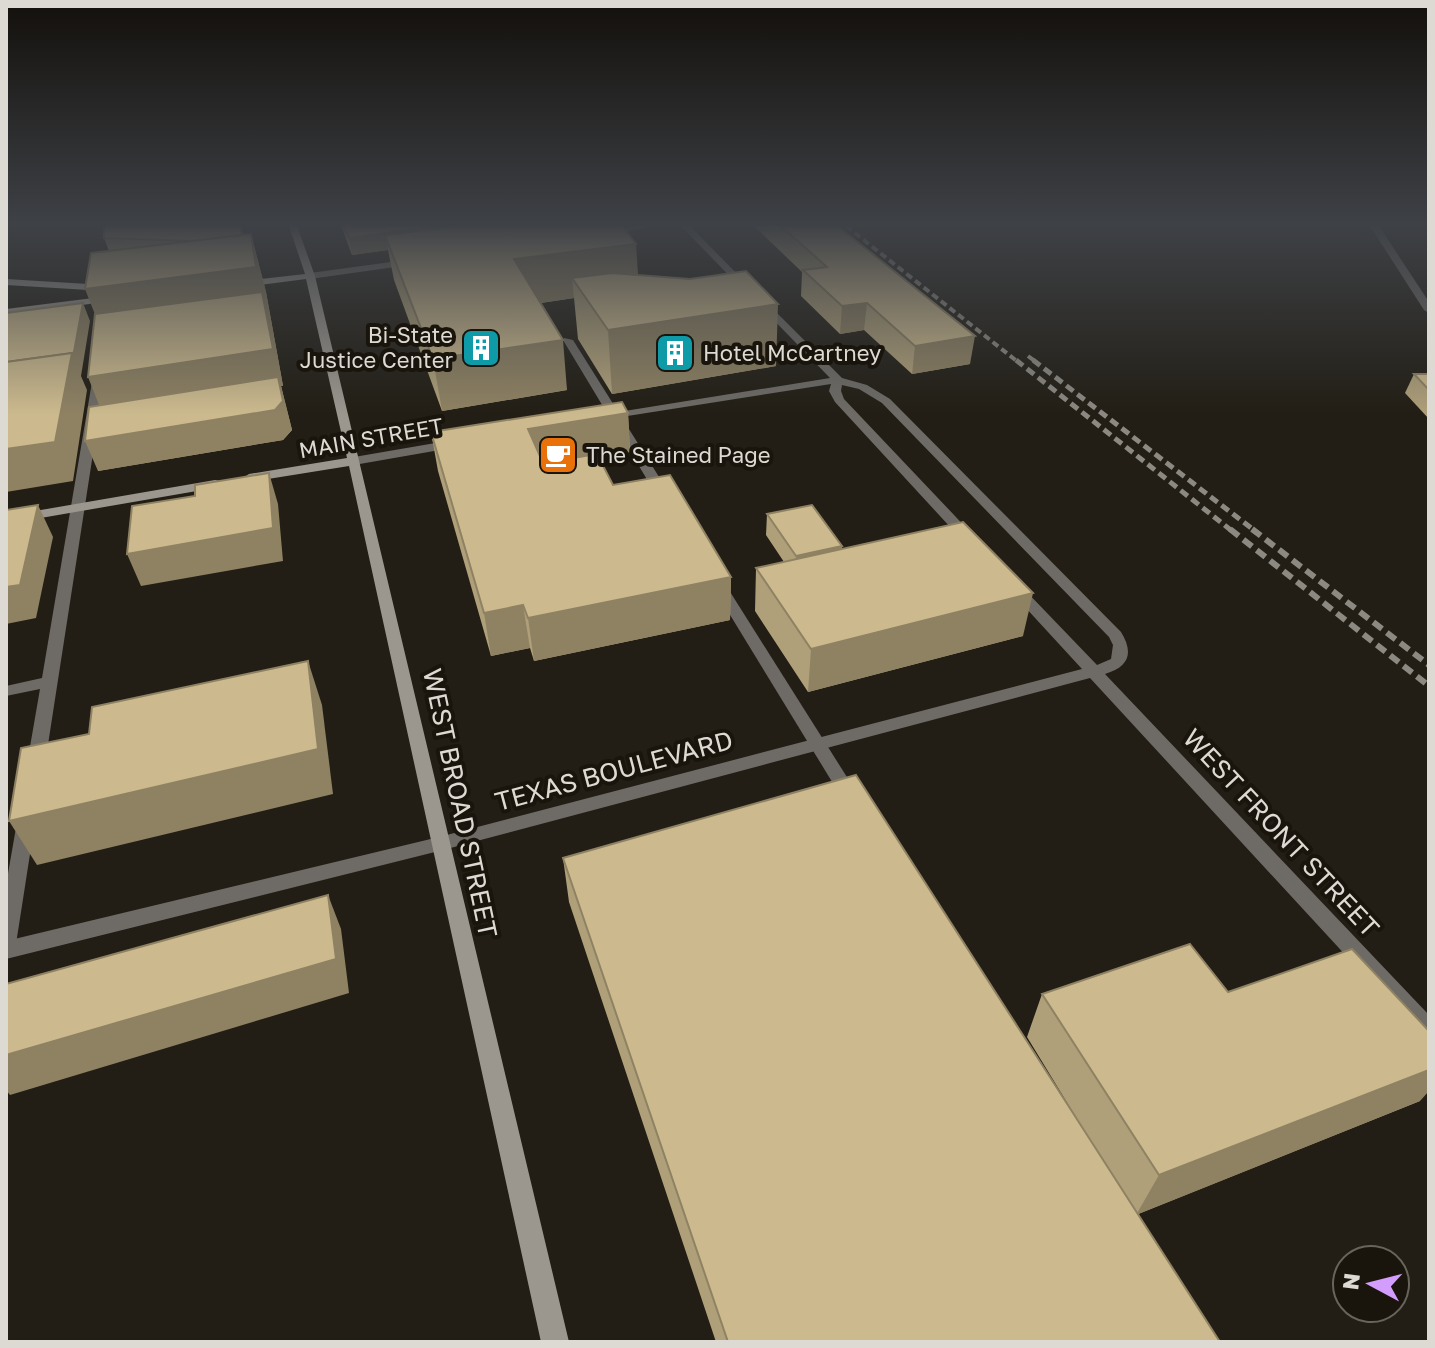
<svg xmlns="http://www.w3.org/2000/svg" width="1435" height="1348" viewBox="0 0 1435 1348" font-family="'Golos Text',sans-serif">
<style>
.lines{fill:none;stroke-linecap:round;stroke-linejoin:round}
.lane{fill:#6e6b66;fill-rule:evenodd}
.street{fill:#6e6b66;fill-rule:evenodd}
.secondary{fill:#9b978f;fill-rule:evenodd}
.rail-far2{stroke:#8c8982;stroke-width:4;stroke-dasharray:7 4;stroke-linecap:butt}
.rail-far1{stroke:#8c8982;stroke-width:5;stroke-dasharray:9 5;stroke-linecap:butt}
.rail{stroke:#8c8982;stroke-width:6;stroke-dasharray:11 6;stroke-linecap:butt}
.wall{fill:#afa07a}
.shaded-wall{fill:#8f8263}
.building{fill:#ccba8e;stroke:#8f8263;stroke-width:2}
.labels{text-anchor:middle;stroke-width:8;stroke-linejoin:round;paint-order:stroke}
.far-poi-label{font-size:22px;fill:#dddad4;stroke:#19150c;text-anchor:start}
.far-street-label{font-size:22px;fill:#dddad4;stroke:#19150c}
.street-label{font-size:26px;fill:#dddad4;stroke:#19150c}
</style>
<rect width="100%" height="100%" fill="#221e15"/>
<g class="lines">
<g class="lane">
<polygon points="1370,226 1379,226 1429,302 1429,313 1424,310"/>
<polygon points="564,338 573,340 671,496 669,499 664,500 657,496 563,340"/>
<polygon points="99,373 105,376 45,764 42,768 30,768 27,764 40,689 6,696 6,686 42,678 93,376"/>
<polygon points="720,583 727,587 857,793 860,798 857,803 845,803 713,587"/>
<polygon points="26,815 33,817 35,822 16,944 13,950 6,953 6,885 17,822 19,817"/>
</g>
<g class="street">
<polygon points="632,226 652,226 606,237 602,234"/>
<polygon points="681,226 690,226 749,286 749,290 743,290"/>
<polygon points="413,259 418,262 416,264 310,279 305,276 310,273"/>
<path d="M760,302H766L842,378L867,385L890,399L1121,632C1134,653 1129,667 1105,674L1429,1015V1040L1421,1037L1090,678L439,851L6,959V941L439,837L1082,669L1012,593L1010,590L1012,587H1022L1097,665L1111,659L1113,645L1109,637L882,403L859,389L842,385L841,391L844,399L973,535L975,538L973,541H963L835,402L829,391L831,384L602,420V416L606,414L830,378L760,306Z"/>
<polygon points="453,440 457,441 457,447 354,465 348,461 354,457"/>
</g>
<g class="secondary">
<polygon points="289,226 297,226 315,276 569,1342 541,1342 349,466 249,482 243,478 249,474 347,458 306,279 244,287 239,284 244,281 305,274"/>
<polygon points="6,279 105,285 110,288 105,291 6,285"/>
<polygon points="109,296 114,299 112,301 6,315 6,309"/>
<polygon points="215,480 220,481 220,487 6,524 6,516"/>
</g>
<g class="rail-far2">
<polyline points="846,226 1018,362"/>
<polyline points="1028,356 1036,362"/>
</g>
<g class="rail-far1">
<polyline points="1016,360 1232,531"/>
<polyline points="1033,360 1255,531"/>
</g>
<g class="rail">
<polyline points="1230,529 1429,686"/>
<polyline points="1252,529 1429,665"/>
</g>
</g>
<g class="wall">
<polygon points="104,226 241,226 243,235 251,234 266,292 283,386 281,386 292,430 283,440 98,471 99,405 109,251 104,238"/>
<polygon points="341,226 622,226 638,275 776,366 612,394 578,339 574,298 541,303 567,390 442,411 394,280 388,250 352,255"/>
<polygon points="754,226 838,226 970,364 912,374 864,330 840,334 801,296 802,272"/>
<polygon points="1414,374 1429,374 1429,419 1405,393"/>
<polygon points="628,413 630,452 599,457 613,485 731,577 730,620 534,661 530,648 491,656 438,471 431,432"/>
<polygon points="767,514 842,546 842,549 1023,636 808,692 755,611 756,568 784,562 766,535"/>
<polygon points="563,858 1096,1150 1027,1037 1042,994 1228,992 1420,1101 1138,1214 1220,1342 716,1342 569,902"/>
</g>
<g class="shaded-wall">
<polygon points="240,226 250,268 251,234 266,292 283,386 281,386 292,430 283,440 98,471 85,441 103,415 88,377 109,350 85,289"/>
<polygon points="438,226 456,226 385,235 388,250 352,255 349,238"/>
<polygon points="636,244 639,289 572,278 574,298 520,306 514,259"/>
<polygon points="83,303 90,321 81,376 87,390 73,481 6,492 6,449"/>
<polygon points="867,303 864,330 840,334 842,306"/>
<polygon points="778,304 776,366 612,394 608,330"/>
<polygon points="975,336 970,364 912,374 915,346"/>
<polygon points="563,340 567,390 442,411 433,359"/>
<polygon points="628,413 630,452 533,468 528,429"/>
<polygon points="269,473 278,504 283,561 141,586 127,554"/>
<polygon points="38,505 53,537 36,618 6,624 6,587"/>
<polygon points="842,546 840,568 795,578 796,556"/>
<polygon points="731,577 730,620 534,661 528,618"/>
<polygon points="1033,593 1023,636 808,692 811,649"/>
<polygon points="523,605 530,648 491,656 484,613"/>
<polygon points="308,661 322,705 333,794 37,865 9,821"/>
<polygon points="328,895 341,929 349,993 10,1095 6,1090 6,1055"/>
<polygon points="1429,1070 1429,1091 1420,1101 1136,1215 1159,1175"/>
</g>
<g class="building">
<polygon points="104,226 240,226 242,235 192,241 104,238"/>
<polygon points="344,226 438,226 349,238"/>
<polygon points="458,226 622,226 636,244 514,259 563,340 433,359 385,235"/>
<polygon points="781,226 838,226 975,336 915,346 867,303 842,306 803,270 827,267"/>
<polygon points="251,234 256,267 85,289 91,253"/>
<polygon points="746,271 778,304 608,330 572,278 612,273 690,279"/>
<polygon points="262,292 273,349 88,377 95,314"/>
<polygon points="83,303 73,357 72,353 6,362 6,313"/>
<polygon points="72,353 55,442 6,449 6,362"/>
<polygon points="1414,374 1429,374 1429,390"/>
<polygon points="278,377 283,401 275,410 85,441 89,407"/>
<polygon points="622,402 628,413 528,429 543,463 597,454 613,485 670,475 731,577 528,618 523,605 484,613 431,432"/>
<polygon points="269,473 273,528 127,554 132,506 195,496 195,485"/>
<polygon points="38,505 20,585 6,587 6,510"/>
<polygon points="812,505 842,546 796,556 767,514"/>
<polygon points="963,522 1033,593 811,649 756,568"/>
<polygon points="308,661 318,749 9,821 21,748 89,734 92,707"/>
<polygon points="856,775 1220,1342 728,1342 563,858"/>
<polygon points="328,895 336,959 6,1055 6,984"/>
<polygon points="1190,944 1228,992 1352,949 1429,1031 1429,1070 1159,1175 1042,994"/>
</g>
<linearGradient id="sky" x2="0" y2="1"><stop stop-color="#13100c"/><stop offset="0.54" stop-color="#3e4146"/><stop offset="1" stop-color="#3e4146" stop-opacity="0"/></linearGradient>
<rect width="1435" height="415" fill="url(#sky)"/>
<defs>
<g id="building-square" transform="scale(2)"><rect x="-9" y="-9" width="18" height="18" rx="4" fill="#0f9aa8" stroke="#19150c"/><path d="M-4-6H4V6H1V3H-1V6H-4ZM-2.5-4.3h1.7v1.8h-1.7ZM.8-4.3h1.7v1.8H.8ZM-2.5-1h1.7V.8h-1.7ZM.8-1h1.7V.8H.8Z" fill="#fff"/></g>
<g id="cafe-square" transform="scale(2)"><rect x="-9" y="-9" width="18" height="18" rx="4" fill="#e8710a" stroke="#19150c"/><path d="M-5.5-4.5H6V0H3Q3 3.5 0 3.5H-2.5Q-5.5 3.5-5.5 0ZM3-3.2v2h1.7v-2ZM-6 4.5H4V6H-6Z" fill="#fff"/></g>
</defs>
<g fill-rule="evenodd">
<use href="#building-square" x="481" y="348"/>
<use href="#building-square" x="675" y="353"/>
<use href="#cafe-square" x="558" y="455"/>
</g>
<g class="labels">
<g class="far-poi-label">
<text x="453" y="343" text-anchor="end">Bi-State<tspan x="453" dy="25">Justice Center</tspan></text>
<text x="703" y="361">Hotel McCartney</text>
<text x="586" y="463">The Stained Page</text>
</g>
<g class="far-street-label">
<text transform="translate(371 438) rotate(-10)" y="8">MAIN STREET</text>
</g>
<g class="street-label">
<text transform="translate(614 771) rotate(-15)" y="9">TEXAS BOULEVARD</text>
<text transform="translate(460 803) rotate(78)" y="9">WEST BROAD STREET</text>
<text transform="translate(1281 833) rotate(47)" y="9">WEST FRONT STREET</text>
</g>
</g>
<rect width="1435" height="1348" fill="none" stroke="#dddad4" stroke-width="16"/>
<g transform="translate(1371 1284) rotate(277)"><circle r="38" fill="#19150c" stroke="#67645c" stroke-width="2"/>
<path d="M0-6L14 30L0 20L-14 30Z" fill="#d29dfd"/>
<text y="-12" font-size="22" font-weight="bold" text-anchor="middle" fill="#dddad4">N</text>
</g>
</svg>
